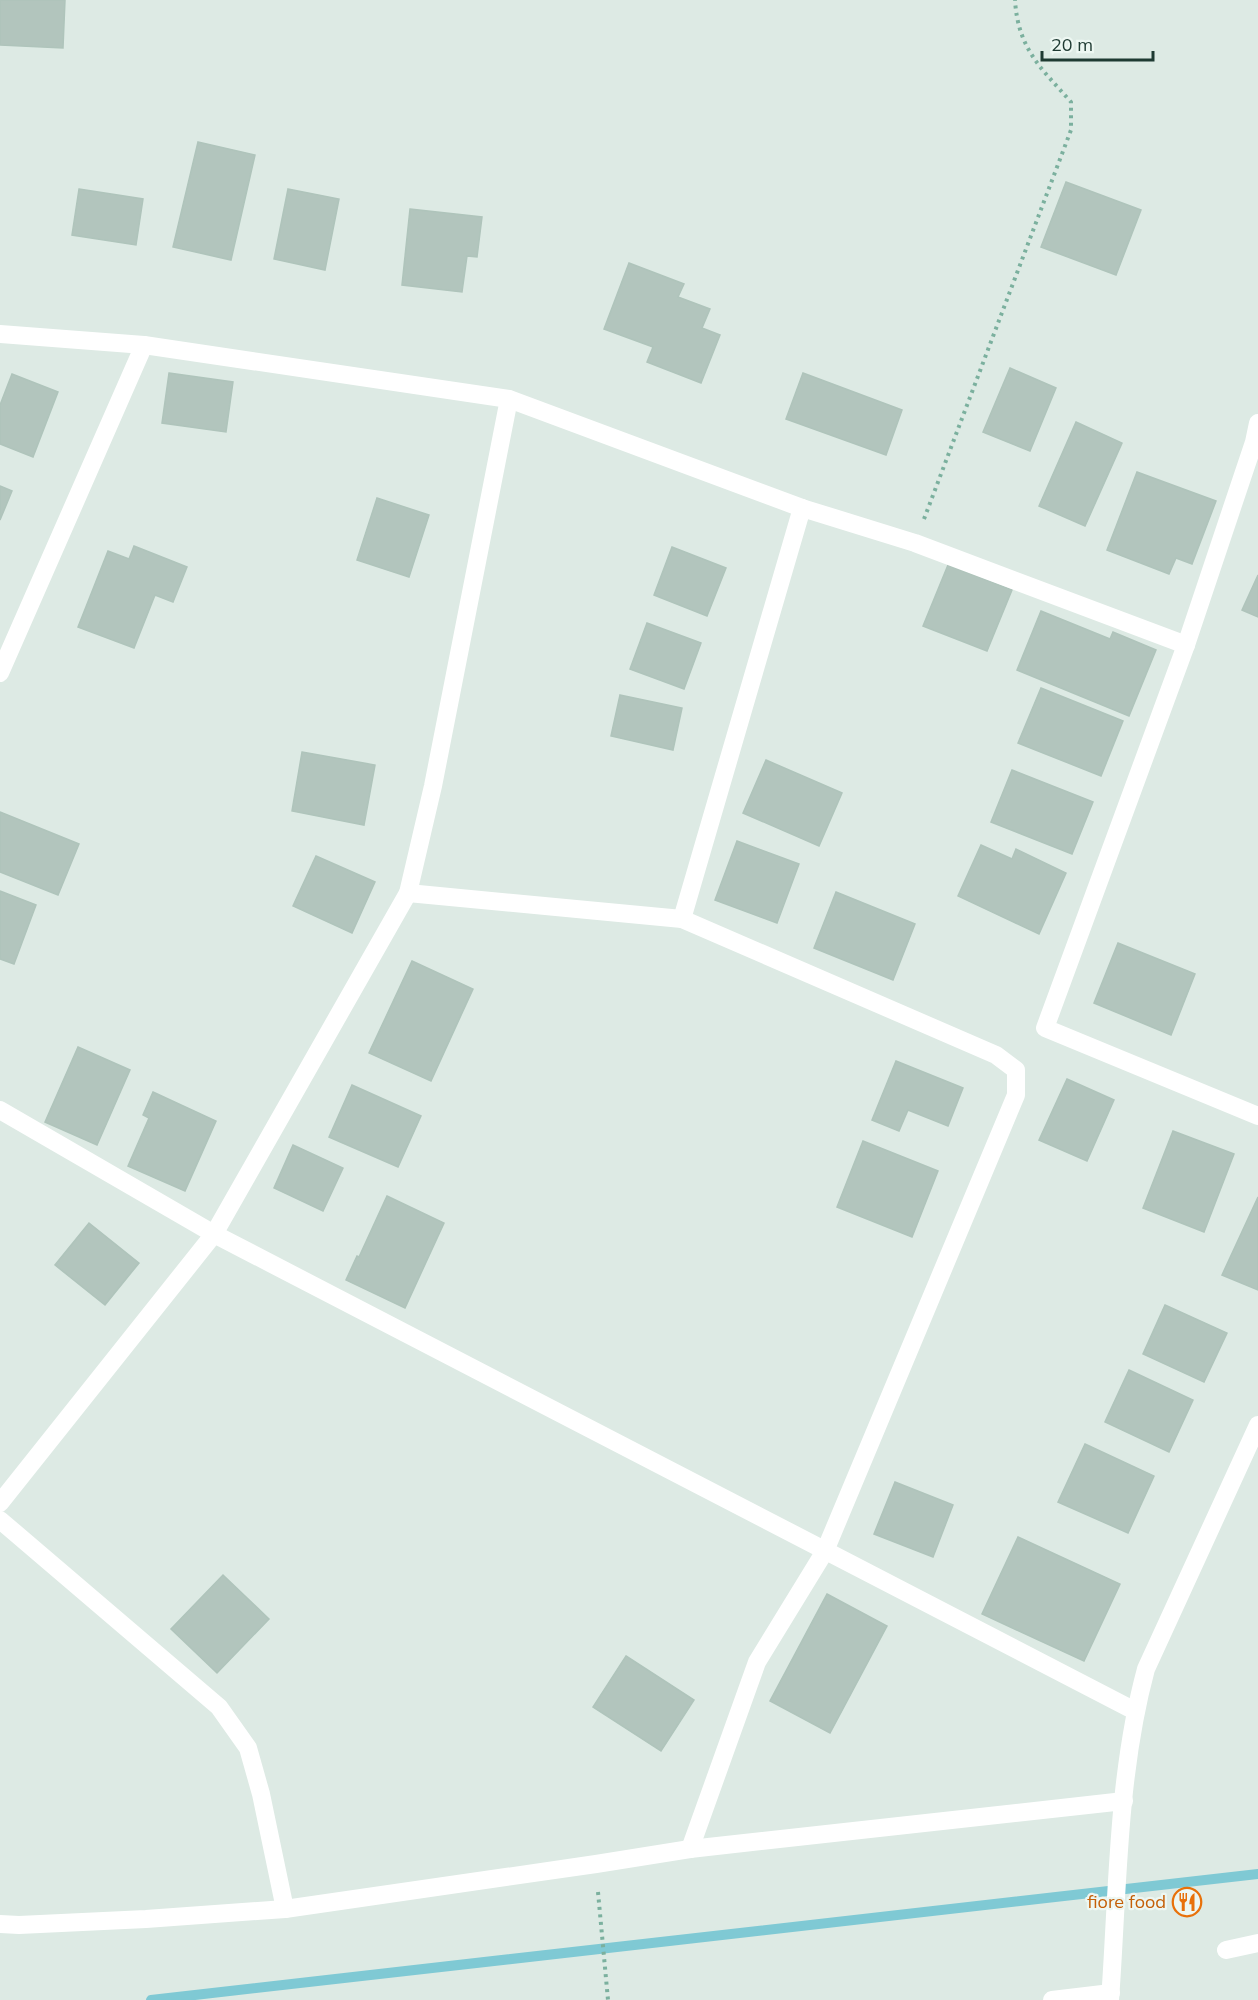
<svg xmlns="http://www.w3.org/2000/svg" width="1258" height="2000" viewBox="0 0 1258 2000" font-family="Mulish,sans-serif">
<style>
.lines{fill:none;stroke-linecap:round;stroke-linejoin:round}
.stream{stroke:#7fc9d4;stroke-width:10}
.building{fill:#b2c5bd;stroke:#afc4bb;stroke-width:1.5}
.path{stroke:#7bb09e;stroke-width:4;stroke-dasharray:3 4.5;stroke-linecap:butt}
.minor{stroke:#fff;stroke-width:18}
.labels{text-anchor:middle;stroke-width:4.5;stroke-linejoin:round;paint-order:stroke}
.food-label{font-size:18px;fill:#c56008;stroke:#edf7f2;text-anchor:end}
</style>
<rect width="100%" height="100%" fill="#ddeae4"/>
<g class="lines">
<polyline class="stream" points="151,2000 1258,1874"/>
</g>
<g class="building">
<polygon points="0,0 65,0 63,48 0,45"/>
<polygon points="198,142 255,155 231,260 173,247"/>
<polygon points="1066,182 1141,210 1116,275 1041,247"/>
<polygon points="79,189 143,199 136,245 72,235"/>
<polygon points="288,189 339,199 325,270 274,259"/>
<polygon points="410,209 482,217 477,257 467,256 462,292 402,285"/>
<polygon points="629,263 684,284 678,297 710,309 702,328 720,335 701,383 647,362 653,347 604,329"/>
<polygon points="1010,368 1056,388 1030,451 983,432"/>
<polygon points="169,373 233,382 226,432 162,423"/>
<polygon points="803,373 902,410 886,455 786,419"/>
<polygon points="12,374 58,392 33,457 0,444 0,405"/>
<polygon points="1076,422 1122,443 1085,526 1039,506"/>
<polygon points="1137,472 1216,501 1192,564 1176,558 1169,574 1107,550"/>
<polygon points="0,486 12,491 0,520"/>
<polygon points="377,498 429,515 409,577 357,560"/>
<polygon points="134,546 187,567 173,602 155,595 134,648 78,627 108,551 129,559"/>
<polygon points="672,547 726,568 707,616 654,595"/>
<polygon points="948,565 1012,590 987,651 923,626"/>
<polygon points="1258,575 1258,617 1242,610"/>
<polygon points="1041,611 1110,639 1113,632 1156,650 1129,716 1017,670"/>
<polygon points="647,623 701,643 684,689 630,669"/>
<polygon points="1041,688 1123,721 1101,776 1018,743"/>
<polygon points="620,695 682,708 673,750 611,736"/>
<polygon points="302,752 375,765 364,825 292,811"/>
<polygon points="766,760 842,793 819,846 743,813"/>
<polygon points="1012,770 1093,802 1072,854 991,822"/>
<polygon points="0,812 79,844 58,895 0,872"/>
<polygon points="737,841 799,864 777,923 715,900"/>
<polygon points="981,845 1012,859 1016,849 1066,873 1039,934 958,896"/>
<polygon points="316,856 375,882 352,933 293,906"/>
<polygon points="0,891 36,905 14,964 0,959"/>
<polygon points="836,892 915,924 893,980 814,948"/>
<polygon points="1118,943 1195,974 1171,1035 1094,1003"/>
<polygon points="412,961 473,989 431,1081 369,1053"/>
<polygon points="78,1047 130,1070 97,1145 45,1122"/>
<polygon points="896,1061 963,1088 948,1126 908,1110 899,1131 872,1120"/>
<polygon points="1067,1079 1114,1100 1087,1161 1039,1140"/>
<polygon points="352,1085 421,1116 398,1167 329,1137"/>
<polygon points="153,1092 216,1121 185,1191 128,1166 149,1118 143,1115"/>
<polygon points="1173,1131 1234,1154 1204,1232 1143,1208"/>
<polygon points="863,1141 938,1171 912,1237 837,1207"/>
<polygon points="293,1145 343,1168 323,1211 274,1188"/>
<polygon points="387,1196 444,1223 405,1308 346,1280 357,1256 359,1257"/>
<polygon points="1258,1197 1258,1290 1222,1275"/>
<polygon points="89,1223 139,1263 105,1305 55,1265"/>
<polygon points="1165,1305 1227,1333 1204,1382 1143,1354"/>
<polygon points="1129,1370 1193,1400 1169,1452 1105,1422"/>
<polygon points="1085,1444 1154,1476 1128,1533 1058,1502"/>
<polygon points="895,1482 953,1505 933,1557 874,1534"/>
<polygon points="1018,1537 1120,1584 1084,1661 982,1614"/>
<polygon points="223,1575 269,1619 217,1673 171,1629"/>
<polygon points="827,1594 887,1626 830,1733 770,1701"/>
<polygon points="626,1656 694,1700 661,1751 593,1707"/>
</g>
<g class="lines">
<g class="path">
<path d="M924,519L1071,130V102C1041,68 1018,49 1015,0"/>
<polyline points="598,1892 608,2000"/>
</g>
<g class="minor">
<polyline points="0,334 144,345 509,399 802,508 915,543 1186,645"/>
<polyline points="1258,423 1254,442 1186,645 1045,1028 1258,1116"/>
<polyline points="0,673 144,345"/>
<polyline points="408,893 682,919 996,1055 1016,1070 1016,1095 825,1551 757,1662 690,1849"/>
<polyline points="682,919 802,508"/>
<polyline points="0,1110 214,1234 1135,1711"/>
<polyline points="0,1503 214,1234 408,893 433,786 509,399"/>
<polyline points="0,1520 219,1707 248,1748 261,1794 285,1909"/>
<polyline points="0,1924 19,1925 146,1919 285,1909 596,1864 690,1849 1124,1801"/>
<polyline points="1226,1950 1258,1943"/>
<polyline points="1052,2000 1111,1993"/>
<path d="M1110,2000C1118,1890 1117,1776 1146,1669L1258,1425"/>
</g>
</g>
<defs>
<g id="restaurant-ring" transform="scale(1.5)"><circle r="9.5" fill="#edf7f2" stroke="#e8710a" stroke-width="1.5"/><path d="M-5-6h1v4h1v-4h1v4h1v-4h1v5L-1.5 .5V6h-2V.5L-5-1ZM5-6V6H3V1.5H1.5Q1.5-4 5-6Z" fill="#e8710a"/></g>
</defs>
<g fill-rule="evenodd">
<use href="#restaurant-ring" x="1187" y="1902"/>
</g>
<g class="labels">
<g class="food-label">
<text x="1166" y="1908">fiore food</text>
</g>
</g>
<path d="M1042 51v9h111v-9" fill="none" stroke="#1e3a32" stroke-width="3"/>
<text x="1051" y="51" font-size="18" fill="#1e3a32" stroke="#edf7f2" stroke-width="4.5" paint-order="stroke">20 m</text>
</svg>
